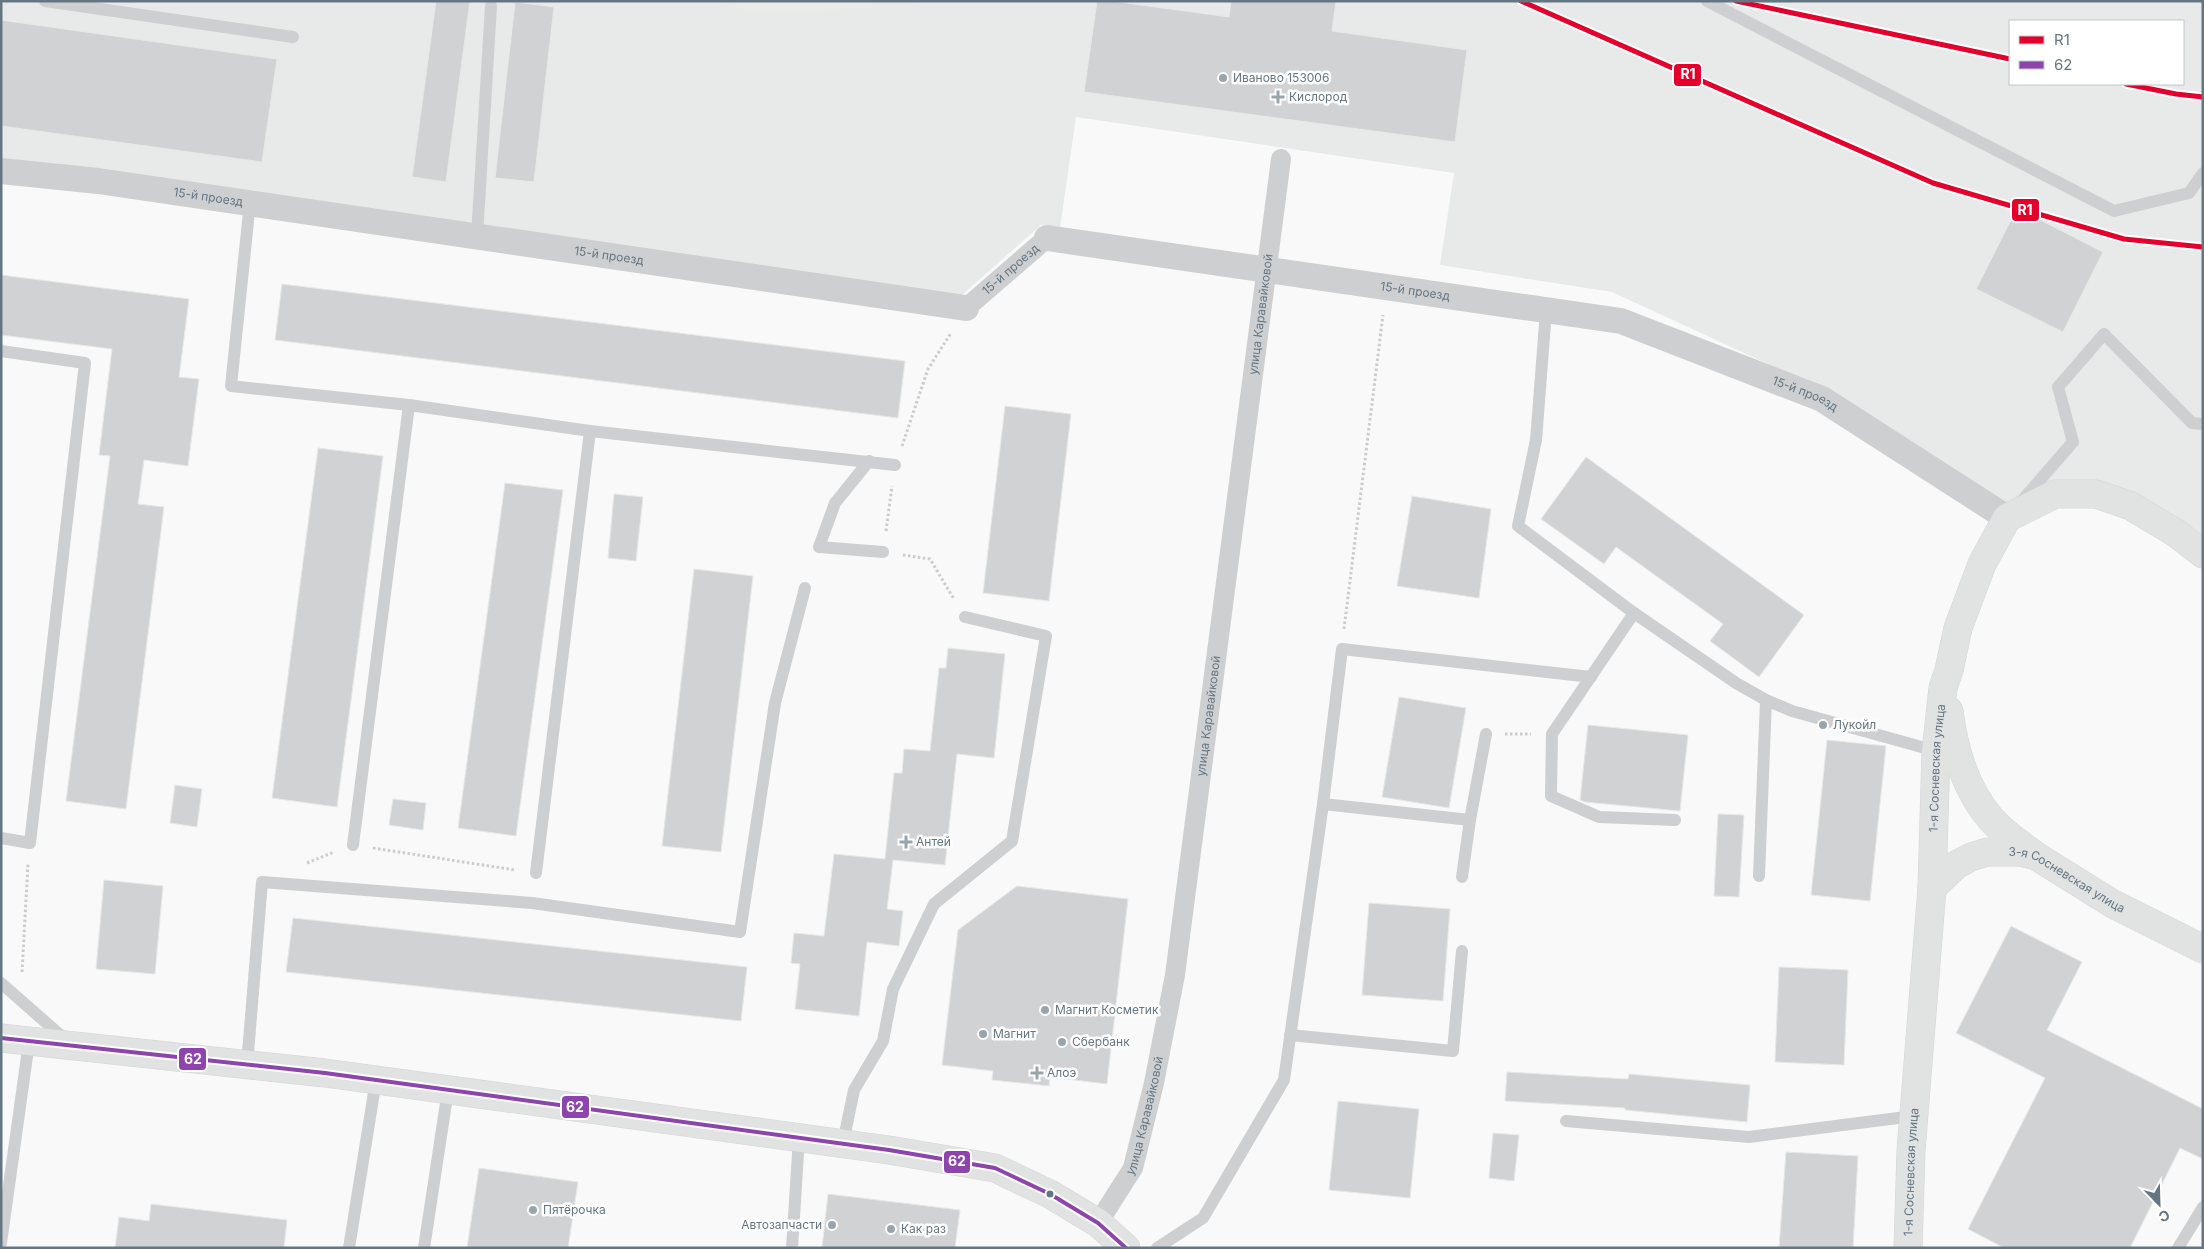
<svg xmlns="http://www.w3.org/2000/svg" width="2204" height="1249" viewBox="0 0 2204 1249" font-family="Inter,sans-serif">
<style>
.built{fill:#e8e9e9;fill-rule:evenodd}
.green{fill:#e8ebe6}
.building{fill:#d0d2d3;stroke:#e8e8e8}
.lines{fill:none;stroke-linecap:round;stroke-linejoin:round}
.secondary-casing{stroke:#d5d6d7;stroke-width:29}
.path{stroke:#cbcccd;stroke-width:3;stroke-dasharray:2.5 2.5;stroke-linecap:butt}
.service{stroke:#cecfd0;stroke-width:12}
.pedestrian{stroke:#cecfd0;stroke-width:20}
.minor{stroke:#cecfd0;stroke-width:26}
.secondary{stroke:#e1e2e2;stroke-width:28}
.bus-1-casing{stroke:#fff;stroke-width:8}
.bus-1{stroke:#8e44ad;stroke-width:4}
.rail-1-casing{stroke:#fff;stroke-width:9}
.rail-1{stroke:#e4002b;stroke-width:5}
.poi-dot{fill:#99a4ac;stroke:#fff;stroke-width:2}
.bus-dot{fill:#657683;stroke:#fff;stroke-width:2}
.labels{text-anchor:middle;stroke-width:5;stroke-linejoin:round;paint-order:stroke}
.poi-label{font-size:12px;fill:#657683;stroke:#fff;text-anchor:start}
.street-label{font-size:12px;fill:#657683;stroke:#fff}
.line-badge{stroke:#fff;stroke-width:2}
.badge-label{font-size:14px;text-anchor:middle;font-weight:bold;fill:#fff}
</style>
<rect width="100%" height="100%" fill="#f9f9f9"/>
<path class="built" d="M1,1H2203V551L2136,502L2005,510L1829,392L1612,292L1440,265L1454,173L1076,117L1060,228L1041,225L962,295L1,159ZM2010,21H2183V84H2010Z"/>
<polygon class="green" points="717,1 914,1 915,5 756,15"/>
<g class="building">
<polygon points="436,1 470,1 446,182 412,177"/>
<polygon points="1097,1 1112,1 1229,17 1231,1 1336,1 1332,31 1467,50 1455,142 1084,92"/>
<polygon points="515,2 554,7 534,182 495,178"/>
<polygon points="1,20 277,59 262,162 1,126"/>
<polygon points="2017,208 2103,252 2063,332 1976,289"/>
<polygon points="1,275 189,299 179,377 199,379 188,466 144,460 138,504 164,507 126,809 66,801 110,456 99,455 112,349 1,335"/>
<polygon points="282,284 905,361 898,418 275,340"/>
<polygon points="1005,406 1071,414 1049,601 983,593"/>
<polygon points="318,448 383,456 337,807 272,798"/>
<polygon points="1586,457 1804,615 1759,677 1710,641 1723,624 1616,547 1604,564 1541,519"/>
<polygon points="505,483 563,490 516,836 458,828"/>
<polygon points="614,494 643,497 636,561 608,558"/>
<polygon points="1412,496 1491,509 1479,598 1397,586"/>
<polygon points="694,569 753,576 721,852 662,846"/>
<polygon points="948,648 1005,654 994,758 957,754 945,865 893,860 887,909 903,911 899,946 867,942 859,1016 795,1009 800,964 791,963 794,933 824,936 834,854 885,859 894,773 902,773 904,749 930,751 939,668 946,668"/>
<polygon points="1399,697 1466,708 1449,808 1382,797"/>
<polygon points="1588,725 1688,735 1680,811 1585,802 1580,800"/>
<polygon points="1827,740 1886,746 1870,901 1811,895"/>
<polygon points="175,785 202,789 197,827 170,823"/>
<polygon points="393,799 426,803 423,830 389,825"/>
<polygon points="1718,814 1744,815 1739,897 1714,896"/>
<polygon points="104,880 163,886 155,974 96,969"/>
<polygon points="1017,886 1128,899 1107,1084 1050,1077 1049,1086 992,1080 993,1071 942,1065 958,930"/>
<polygon points="1369,903 1450,909 1443,1001 1362,995"/>
<polygon points="293,918 747,967 741,1021 286,972"/>
<polygon points="2011,926 2082,962 2047,1030 2203,1109 2203,1159 2180,1148 2130,1248 2004,1248 1968,1229 2045,1078 1956,1033"/>
<polygon points="1779,967 1848,970 1844,1065 1775,1062"/>
<polygon points="1507,1072 1628,1079 1629,1074 1750,1085 1747,1122 1625,1110 1625,1108 1505,1101"/>
<polygon points="1338,1101 1419,1109 1410,1198 1329,1190"/>
<polygon points="1493,1133 1519,1135 1514,1181 1489,1178"/>
<polygon points="1786,1152 1858,1156 1853,1248 1779,1248"/>
<polygon points="479,1168 578,1182 568,1248 467,1248"/>
<polygon points="828,1194 960,1210 955,1248 822,1248"/>
<polygon points="151,1204 287,1220 284,1248 115,1248 119,1217 149,1221"/>
</g>
<g class="lines">
<g class="secondary-casing">
<g id="secondary">
<path d="M1949,711C1954,750 1965,789 1991,819C2003,833 2019,843 2033,854"/>
<path id="s5" d="M1932,888L1956,865L1971,857L1987,852H2020L2036,856L2113,904L2203,949"/>
<polyline points="1,1038 325,1073 889,1150 995,1168 1050,1194 1098,1223 1126,1248"/>
<path id="s6" d="M1908,1248L1911,1151L1932,888L1936,751L1943,688L1949,670L1958,628L1982,564L2007,518L2055,494H2096L2131,506L2176,533L2203,554"/>
</g>
</g>
<g class="path">
<polyline points="902,446 928,369 951,333"/>
<polyline points="886,531 892,486"/>
<polyline points="903,555 930,559 954,599"/>
<polyline points="1344,629 1383,315"/>
<polyline points="1505,734 1531,734"/>
<polyline points="373,848 515,870"/>
<polyline points="307,863 334,852"/>
<polyline points="22,972 28,864"/>
</g>
<g class="service">
<polyline points="45,1 293,37"/>
<polyline points="1707,1 2114,211 2189,193 2203,173"/>
<polyline points="250,202 231,386 409,405 590,431 895,465"/>
<polyline points="477,236 491,6"/>
<polyline points="1546,311 1536,440 1518,526 1634,613 1736,683 1766,700 1792,711 1936,751"/>
<polyline points="1,351 85,363 30,843 1,838"/>
<polyline points="869,461 835,503 819,547 883,552"/>
<polyline points="2019,504 2073,442 2058,387 2104,334 2192,423 2203,424"/>
<polyline points="1634,613 1552,734 1551,796 1599,817 1675,820"/>
<polyline points="1323,804 1470,820"/>
<polyline points="353,845 409,405"/>
<polyline points="536,873 590,431"/>
<polyline points="1759,876 1766,700"/>
<polyline points="1462,877 1470,820 1486,734"/>
<polyline points="1,983 67,1041"/>
<polyline points="1290,1035 1453,1051 1462,951"/>
<polyline points="247,1065 262,882 532,903 740,932 775,703 805,588"/>
<polyline points="1566,1121 1749,1137 1914,1116"/>
<polyline points="843,1143 854,1090 883,1041 893,989 934,904 1012,841 1046,636 965,617"/>
<polyline points="1,1243 29,1042"/>
<polyline points="349,1248 376,1080"/>
<polyline points="424,1248 448,1090"/>
<polyline points="792,1248 799,1138"/>
<polyline points="1157,1248 1203,1218 1284,1080 1323,804 1342,649 1591,677"/>
<polyline points="2178,1248 2203,1207"/>
</g>
<g class="pedestrian">
<path id="s1" d="M966,308L1047,238"/>
<path id="s2" d="M1098,1223L1133,1168L1154,1083L1175,975L1281,159"/>
</g>
<g class="minor">
<path id="s3" d="M1,171L98,181L966,308"/>
<path id="s4" d="M1047,238L1621,321L1822,399L2007,518"/>
</g>
<use href="#secondary" class="secondary"/>
<g class="bus-1-casing">
<polyline id="bus-1" points="1,1038 325,1073 889,1150 995,1168 1050,1194 1098,1223 1126,1248"/>
</g>
<use href="#bus-1" class="bus-1"/>
<g class="rail-1-casing">
<g id="rail-1">
<polyline points="1521,1 1933,183 2124,239 2203,247"/>
<polyline points="1736,1 2010,59"/>
<polyline points="2126,84 2176,94 2203,97"/>
</g>
</g>
<use href="#rail-1" class="rail-1"/>
</g>
<g class="poi-dot">
<circle cx="1223" cy="78" r="5"/>
<path d="M1275.5 89.5h5v5h5v5h-5v5h-5v-5h-5v-5h5z"/>
<circle cx="1823" cy="725" r="5"/>
<path d="M903.5 834.5h5v5h5v5h-5v5h-5v-5h-5v-5h5z"/>
<circle cx="1045" cy="1010" r="5"/>
<circle cx="983" cy="1034" r="5"/>
<circle cx="1062" cy="1042" r="5"/>
<path d="M1034.5 1065.5h5v5h5v5h-5v5h-5v-5h-5v-5h5z"/>
<circle cx="533" cy="1210" r="5"/>
<circle cx="832" cy="1225" r="5"/>
<circle cx="891" cy="1229" r="5"/>
</g>
<circle class="bus-dot" cx="1050" cy="1194" r="4.5"/>
<g class="labels">
<g class="poi-label">
<text x="1233" y="82">Иваново 153006</text>
<text x="1289" y="101">Кислород</text>
<text x="1833" y="729">Лукойл</text>
<text x="916" y="846">Антей</text>
<text x="1055" y="1014">Магнит Косметик</text>
<text x="993" y="1038">Магнит</text>
<text x="1072" y="1046">Сбербанк</text>
<text x="1047" y="1077">Алоэ</text>
<text x="543" y="1214">Пятёрочка</text>
<text x="822" y="1229" text-anchor="end">Автозапчасти</text>
<text x="901" y="1233">Как раз</text>
</g>
<g class="street-label">
<text dy="4" stroke="none"><textPath href="#s3" startOffset="209">15-й проезд</textPath></text>
<text dy="4" stroke="none"><textPath href="#s3" startOffset="614">15-й проезд</textPath></text>
<text dy="4" stroke="none"><textPath href="#s1" startOffset="59">15-й проезд</textPath></text>
<text dy="4" stroke="none"><textPath href="#s4" startOffset="372">15-й проезд</textPath></text>
<text dy="4" stroke="none"><textPath href="#s2" startOffset="929">улица Каравайковой</textPath></text>
<text dy="4" stroke="none"><textPath href="#s4" startOffset="778">15-й проезд</textPath></text>
<text dy="4" stroke="none"><textPath href="#s2" startOffset="524">улица Каравайковой</textPath></text>
<text dy="4" stroke="none"><textPath href="#s6" startOffset="481">1-я Сосневская улица</textPath></text>
<text dy="4" stroke="none"><textPath href="#s5" startOffset="154">3-я Сосневская улица</textPath></text>
<text dy="4" stroke="none"><textPath href="#s2" startOffset="119">улица Каравайковой</textPath></text>
<text dy="4" stroke="none"><textPath href="#s6" startOffset="76">1-я Сосневская улица</textPath></text>
</g>
</g>
<g class="line-badge">
<rect x="1673" y="63" width="29" height="24" rx="5" fill="#e4002b"/>
<rect x="2011" y="198" width="29" height="24" rx="5" fill="#e4002b"/>
<rect x="178" y="1047" width="29" height="24" rx="5" fill="#8e44ad"/>
<rect x="561" y="1095" width="29" height="24" rx="5" fill="#8e44ad"/>
<rect x="943" y="1150" width="28" height="24" rx="5" fill="#8e44ad"/>
</g>
<g class="badge-label">
<text x="1688" y="79">R1</text>
<text x="2025" y="215">R1</text>
<text x="193" y="1064">62</text>
<text x="575" y="1112">62</text>
<text x="957" y="1166">62</text>
</g>
<rect width="2204" height="1249" fill="none" stroke="#657683" stroke-width="5"/>
<rect x="2009" y="20" width="175" height="65" fill="#ffffff" stroke="#c1c8cd"/>
<rect x="2019" y="36" width="25" height="8" fill="#e4002b" stroke="#c1c8cd"/>
<text x="2054" y="45" font-size="15" fill="#657683">R1</text>
<rect x="2019" y="61" width="25" height="8" fill="#8e44ad" stroke="#c1c8cd"/>
<text x="2054" y="70" font-size="15" fill="#657683">62</text>
<g transform="translate(2159 1204) rotate(157)" stroke="#ffffff" stroke-width="4" paint-order="stroke">
<path d="M0-4L9 19L0 12L-9 19Z" fill="#657683"/>
<text y="-8" font-size="14" font-weight="bold" text-anchor="middle" fill="#657683">С</text>
</g>
</svg>
